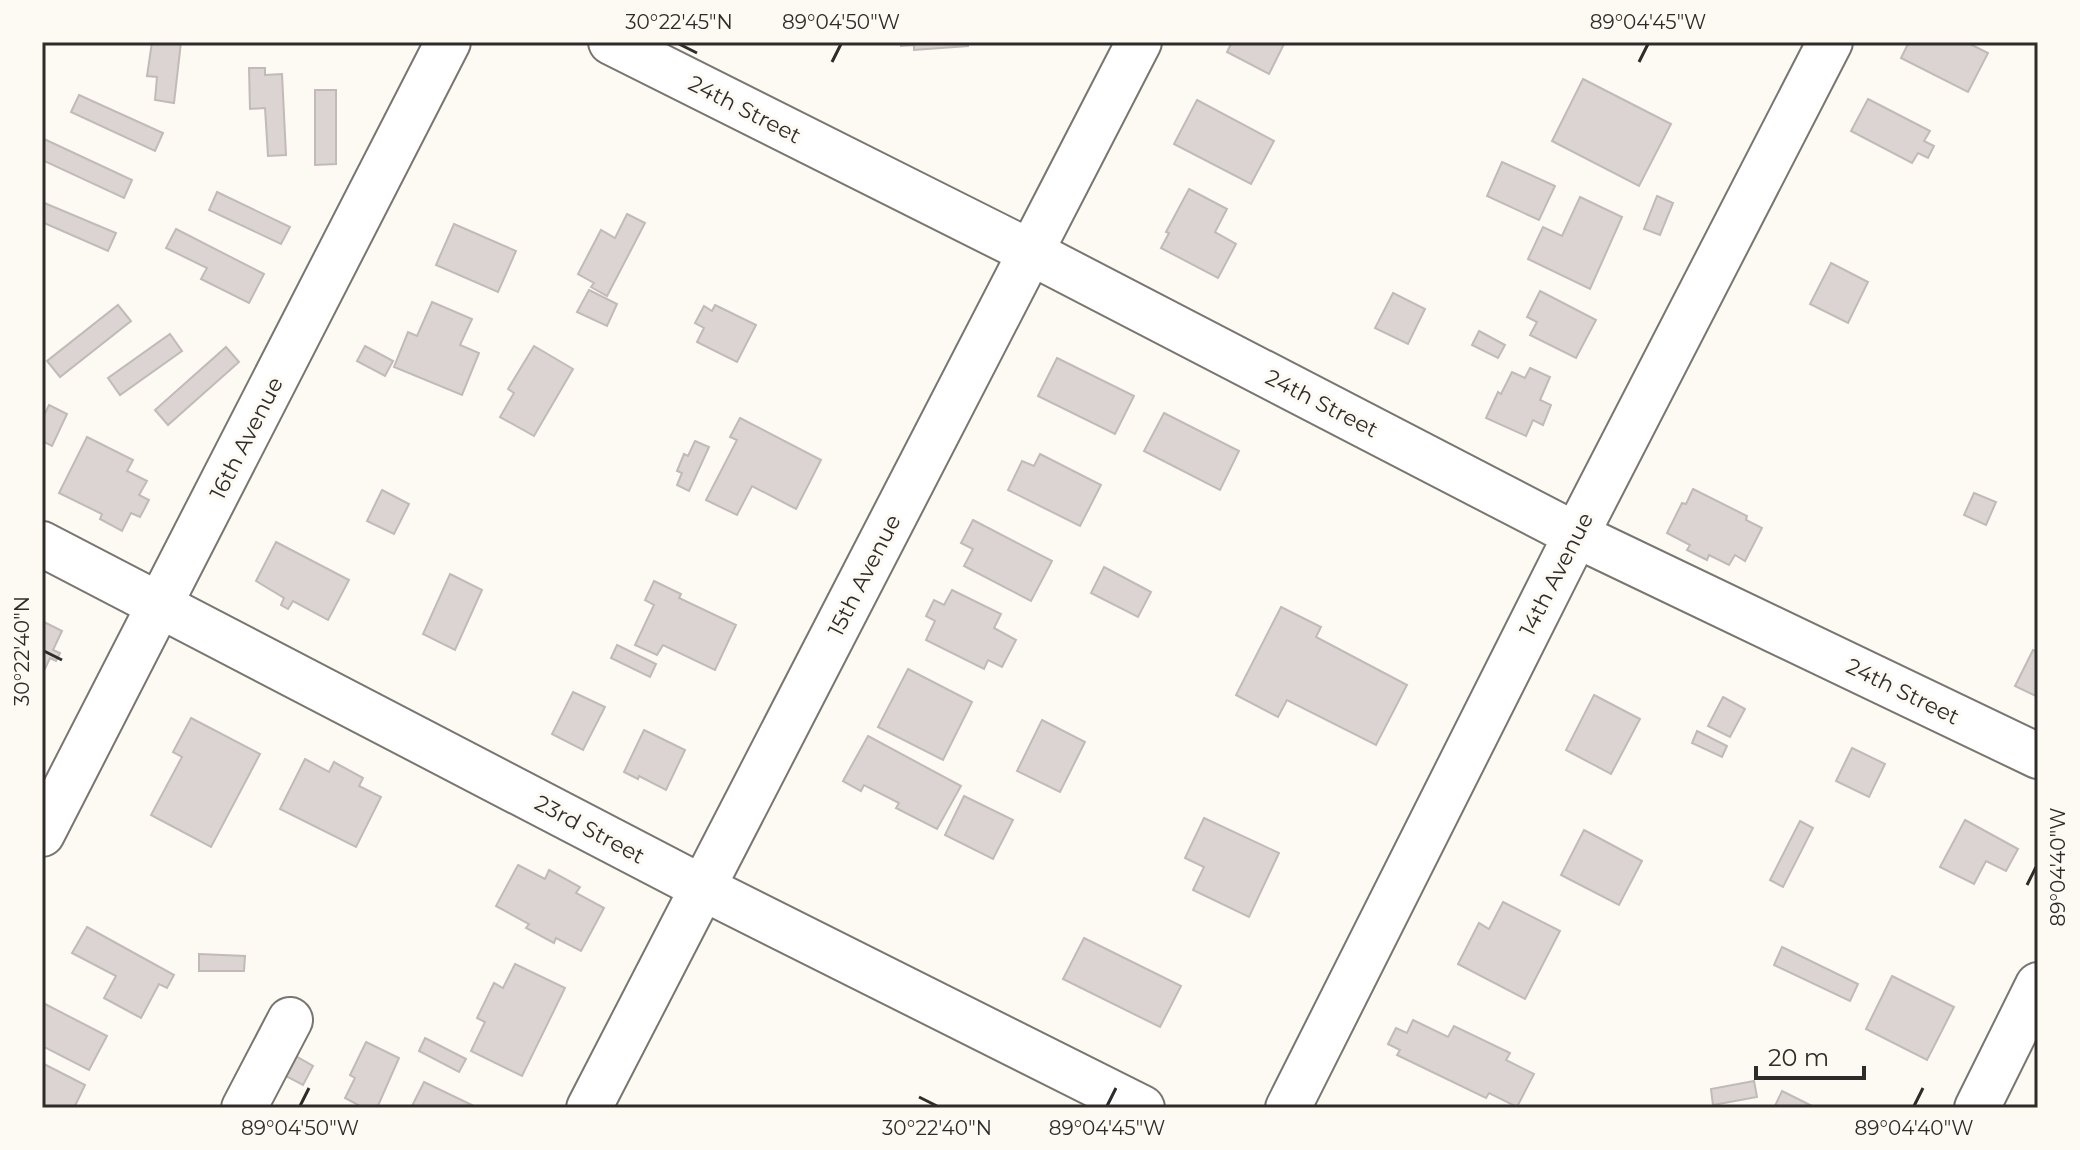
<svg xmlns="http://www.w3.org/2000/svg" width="2080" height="1150" viewBox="0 0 2080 1150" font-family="Montserrat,sans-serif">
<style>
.building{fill:#dcd4d3;stroke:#c2bab9;stroke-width:2}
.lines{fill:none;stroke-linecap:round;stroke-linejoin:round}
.minor-casing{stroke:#797570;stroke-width:48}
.minor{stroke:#fff;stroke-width:44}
.ticks{fill:none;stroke:#2e2c2a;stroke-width:3}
.labels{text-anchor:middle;stroke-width:6;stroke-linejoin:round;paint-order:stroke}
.street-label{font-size:22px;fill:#2e2c2a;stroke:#fdf9f3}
.neatline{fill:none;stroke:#2e2c2a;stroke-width:3}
.ticks-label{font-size:20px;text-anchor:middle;fill:#2e2c2a}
</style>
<rect width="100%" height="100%" fill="#fdf9f3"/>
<g class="building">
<polygon points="152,42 181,42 174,103 155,100 157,77 147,76"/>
<polygon points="901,42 971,42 971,43 968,43 968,46 914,50 914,45 901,46"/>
<polygon points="1232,42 1285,42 1269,74 1227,52"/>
<polygon points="1909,42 1966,42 1988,53 1968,92 1901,58"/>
<polygon points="249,68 265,68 265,75 282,74 286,155 268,156 265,108 250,109"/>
<polygon points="1583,79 1671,124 1639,186 1552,141"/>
<polygon points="315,90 336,90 336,164 315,165"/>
<polygon points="79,95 163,133 155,151 71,112"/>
<polygon points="1868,99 1930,131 1924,141 1934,146 1928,158 1918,153 1912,163 1851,131"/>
<polygon points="1197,100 1274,141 1251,184 1174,144"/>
<polygon points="44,139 132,180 124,198 42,160"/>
<polygon points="1502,162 1555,186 1539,220 1487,196"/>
<polygon points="1189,189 1227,209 1215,232 1236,244 1218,278 1161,248 1169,233 1166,232"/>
<polygon points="217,192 290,227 281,244 209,210"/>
<polygon points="1657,196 1673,203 1660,235 1644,229"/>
<polygon points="1580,197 1622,217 1590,289 1528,259 1543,227 1562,236"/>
<polygon points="42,202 116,233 108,251 42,222"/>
<polygon points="627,214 645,223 607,296 591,287 594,283 578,274 601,230 615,238"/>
<polygon points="454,224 516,251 498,292 436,265"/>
<polygon points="176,229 264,274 249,303 201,279 207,268 166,248"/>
<polygon points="1831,263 1868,282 1848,323 1810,304"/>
<polygon points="589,290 617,304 607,326 577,312"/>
<polygon points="1540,291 1596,320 1576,358 1530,335 1537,322 1527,317"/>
<polygon points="1393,293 1425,309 1408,344 1375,328"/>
<polygon points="432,302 472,319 460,345 479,353 462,395 394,367 408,332 417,336"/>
<polygon points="118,305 131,321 60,377 47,361"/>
<polygon points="715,305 756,325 737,362 697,342 704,328 695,323 704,306 712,311"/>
<polygon points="1479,331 1505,345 1498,358 1472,345"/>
<polygon points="170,334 182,351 120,395 108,378"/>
<polygon points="365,346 393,361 385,376 357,361"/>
<polygon points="534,346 573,369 534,436 500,417 514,393 508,389"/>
<polygon points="226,347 239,362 168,425 155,410"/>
<polygon points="1057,358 1134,396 1115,434 1038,396"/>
<polygon points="1530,368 1550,377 1540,400 1551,405 1543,425 1533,420 1526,436 1486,418 1498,392 1501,394 1512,372 1525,378"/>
<polygon points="49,405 67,414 52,446 42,441 42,419"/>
<polygon points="1164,413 1239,451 1220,490 1144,451"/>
<polygon points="740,418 821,460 796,509 752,486 737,515 706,500 737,440 730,437"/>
<polygon points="87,437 133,460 127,471 147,481 139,495 149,500 140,517 131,513 122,531 100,519 102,514 59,493"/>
<polygon points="695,441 709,447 689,491 677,485 682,473 677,471 684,454 688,456"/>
<polygon points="1040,454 1101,485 1080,526 1008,490 1022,461 1034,466"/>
<polygon points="1693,489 1747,516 1746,520 1762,528 1745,561 1735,555 1729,565 1709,555 1707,560 1687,550 1690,545 1667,533 1682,503 1686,504"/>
<polygon points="382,490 409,504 394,534 367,521"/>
<polygon points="1974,493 1996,502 1986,525 1964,515"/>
<polygon points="973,520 1052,561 1031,601 964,566 973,549 961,543"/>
<polygon points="276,542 349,580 328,620 293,601 288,609 281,605 284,598 256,581"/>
<polygon points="1104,567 1151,592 1138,617 1091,593"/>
<polygon points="450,574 482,590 455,650 423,634"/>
<polygon points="654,581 681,594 679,598 736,625 715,670 663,645 657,655 635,645 654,605 645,600"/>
<polygon points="952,590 1001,614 994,628 1016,640 1002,667 988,660 984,669 926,640 935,621 926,616 934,600 944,605"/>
<polygon points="1281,607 1321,627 1316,637 1407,685 1376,745 1287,700 1278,717 1236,695"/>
<polygon points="42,621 62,631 53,650 60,653 56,661 50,658 42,675"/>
<polygon points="617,645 656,664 650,677 611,658"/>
<polygon points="2033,650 2038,652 2038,697 2015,686"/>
<polygon points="908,669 972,702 943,760 878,727"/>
<polygon points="573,692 605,707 583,750 552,734"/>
<polygon points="1594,695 1640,719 1611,774 1566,750"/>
<polygon points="1723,697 1745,709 1730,737 1708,726"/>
<polygon points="191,718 260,754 211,847 151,815 182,757 173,752"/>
<polygon points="1042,720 1085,742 1060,792 1017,771"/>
<polygon points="644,730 685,750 666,790 639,776 638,779 624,772"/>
<polygon points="1697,731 1727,746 1722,757 1692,743"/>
<polygon points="868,736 961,786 937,829 896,808 899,803 864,785 861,791 843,781"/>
<polygon points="1852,748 1885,764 1869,797 1836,781"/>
<polygon points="305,759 329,772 334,762 363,778 359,786 381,797 356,847 280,809"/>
<polygon points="964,796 1013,820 993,859 945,835"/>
<polygon points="1204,818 1279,853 1249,917 1193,890 1204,867 1185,858"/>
<polygon points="1965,820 2018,849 2006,871 1986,861 1974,884 1940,867"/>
<polygon points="1800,821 1813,828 1783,887 1770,880"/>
<polygon points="1584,830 1642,861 1619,905 1561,875"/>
<polygon points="518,865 545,879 549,870 580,887 576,893 604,908 581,951 556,938 554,943 526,928 529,924 496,906"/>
<polygon points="1503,902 1560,931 1525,999 1458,964 1479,923 1489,929"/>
<polygon points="87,927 174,975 167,988 159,984 141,1018 104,998 116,976 72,953"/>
<polygon points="1084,938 1181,986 1160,1027 1063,979"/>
<polygon points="1782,947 1858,984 1850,1001 1774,965"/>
<polygon points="199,954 245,956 244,971 199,971"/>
<polygon points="515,964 565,988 522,1076 471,1051 485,1022 477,1018 494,983 503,988"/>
<polygon points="1892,976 1954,1007 1927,1060 1866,1029"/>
<polygon points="45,1004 107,1036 89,1070 42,1046 42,1010"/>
<polygon points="1413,1020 1448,1037 1454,1026 1510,1053 1506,1060 1534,1074 1517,1107 1489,1093 1486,1098 1397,1055 1400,1050 1388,1044 1396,1028 1407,1033"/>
<polygon points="425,1038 466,1059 459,1072 419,1051"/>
<polygon points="366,1042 399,1058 377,1108 364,1108 345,1098 355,1078 350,1075"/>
<polygon points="294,1055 313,1066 303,1085 284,1075"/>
<polygon points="42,1063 85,1085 74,1108 42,1108"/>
<polygon points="1754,1081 1757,1097 1713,1105 1711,1089"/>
<polygon points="424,1082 478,1108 411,1108"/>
<polygon points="1782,1091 1816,1108 1774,1108"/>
</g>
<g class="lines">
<g class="minor-casing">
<g id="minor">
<polyline points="611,42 1032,253 1576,535 2038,756"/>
<polyline points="42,544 701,887 1142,1108"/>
<polyline points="42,834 448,42"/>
<polyline points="244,1108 290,1020"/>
<polyline points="589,1108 1139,42"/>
<polyline points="1288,1108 1576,535 1830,42"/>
<polyline points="1977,1108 2038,985"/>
</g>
</g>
<use href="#minor" class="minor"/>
</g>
<path class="ticks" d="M679,44L697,53M832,62L841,44M1639,62L1648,44M44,651L62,660M2027,885L2036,867M919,1097L937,1106M300,1106L309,1088M1107,1106L1116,1088M1914,1106L1923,1088"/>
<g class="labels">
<g class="street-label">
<text transform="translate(745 109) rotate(27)" y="8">24th Street</text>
<text transform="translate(1322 403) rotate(27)" y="8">24th Street</text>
<text transform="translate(246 438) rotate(-63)" y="8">16th Avenue</text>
<text transform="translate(1556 574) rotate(-63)" y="8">14th Avenue</text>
<text transform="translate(864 575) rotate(-63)" y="8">15th Avenue</text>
<text transform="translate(1903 691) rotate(26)" y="8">24th Street</text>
<text transform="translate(590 829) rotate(28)" y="8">23rd Street</text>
</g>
</g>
<rect width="2080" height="1150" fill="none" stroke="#fdf9f3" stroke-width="88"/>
<path d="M1756 1066v12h108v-12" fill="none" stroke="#2e2c2a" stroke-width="4"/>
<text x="1768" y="1066" font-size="24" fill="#2e2c2a" stroke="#fdf9f3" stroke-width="6" paint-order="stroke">20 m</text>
<rect x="44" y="44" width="1992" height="1062" class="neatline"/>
<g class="ticks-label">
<text x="679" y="29">30°22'45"N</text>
<text x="841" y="29">89°04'50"W</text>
<text x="1648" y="29">89°04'45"W</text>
<text transform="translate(22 651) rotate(-90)" y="7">30°22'40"N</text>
<text transform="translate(2058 867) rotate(-90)" y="7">89°04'40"W</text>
<text x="300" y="1135">89°04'50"W</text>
<text x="937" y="1135">30°22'40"N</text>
<text x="1107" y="1135">89°04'45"W</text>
<text x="1914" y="1135">89°04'40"W</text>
</g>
</svg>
